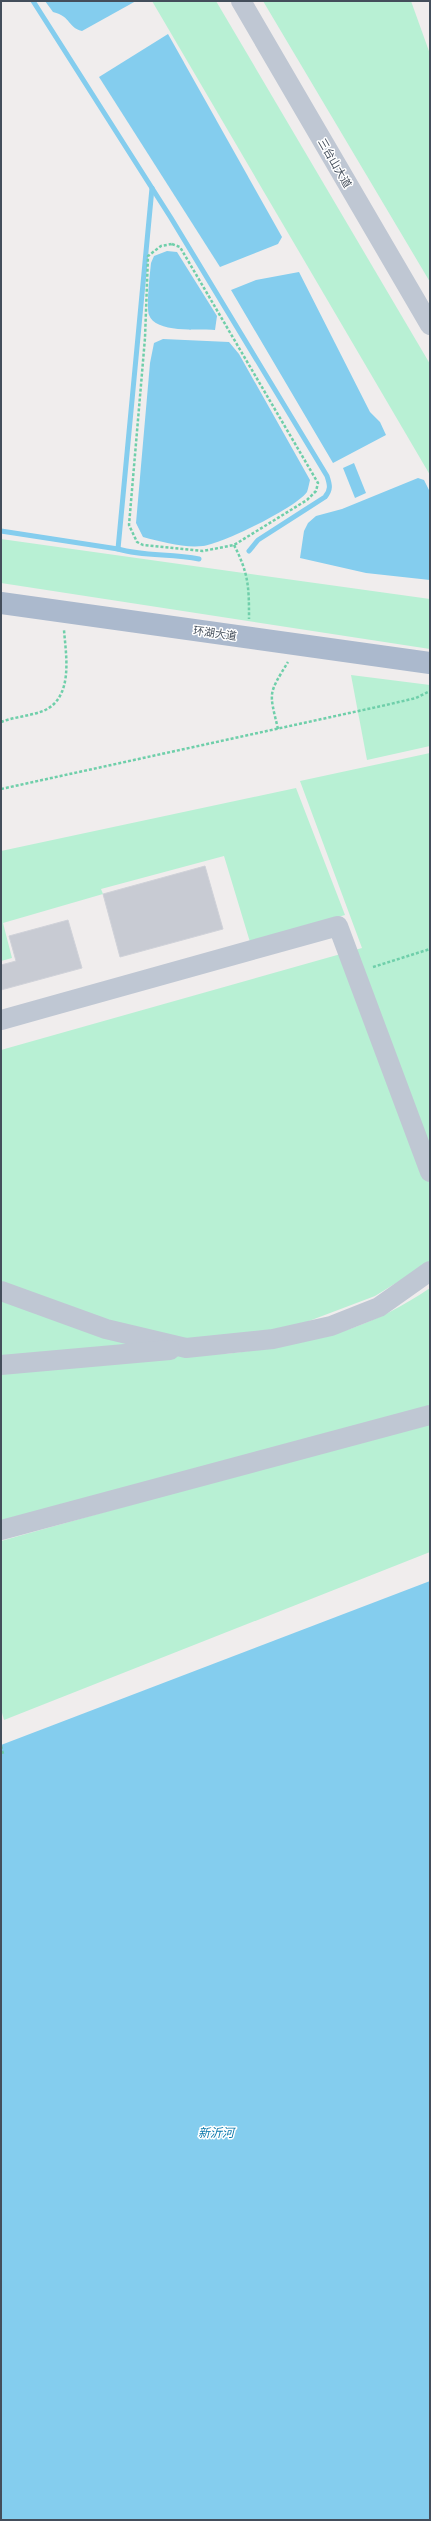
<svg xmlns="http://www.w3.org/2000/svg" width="431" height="2521" viewBox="0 0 431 2521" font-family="Arial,'Noto Sans SC',sans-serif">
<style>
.green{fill:#b8f0d4}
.water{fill:#84cdee}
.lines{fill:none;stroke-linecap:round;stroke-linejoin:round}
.stream{stroke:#84cdee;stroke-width:5}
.building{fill:#c8cbd3;stroke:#d0d2d9}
.path{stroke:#6fcfaa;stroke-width:2.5;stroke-dasharray:3 2;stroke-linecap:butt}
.minor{stroke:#bfc7d3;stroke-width:20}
.major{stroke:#abb9cd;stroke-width:22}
.labels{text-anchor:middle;stroke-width:3;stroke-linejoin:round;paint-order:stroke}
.street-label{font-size:11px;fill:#444e5b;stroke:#fff}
.water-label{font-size:12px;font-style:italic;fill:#0777ab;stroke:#fff}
</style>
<rect width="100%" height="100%" fill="#f0eded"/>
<g class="green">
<polygon points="152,1 216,1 430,364 430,475"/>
<polygon points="263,1 411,1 430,54 430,282"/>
<polygon points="1,539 430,599 430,649 1,583"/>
<polygon points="351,675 430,685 430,746 367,760"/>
<polygon points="430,753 430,1262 375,1296 301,1324 253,1334 1,1357 1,1050 362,948 300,781"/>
<polygon points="296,788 345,915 250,942 224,856 101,889 103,894 3,923 12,958 1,961 1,851"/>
<path d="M430,1288V1410L1,1526V1370L201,1352C223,1356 243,1352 265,1348C330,1339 375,1325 430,1288Z"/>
<polygon points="430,1421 430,1552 4,1720 1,1709 1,1541"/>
</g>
<g class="water">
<path d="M45,1H136L82,31C67,27 72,17 53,12Z"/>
<polygon points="168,34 282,237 278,244 220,267 99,77"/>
<path d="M167,251L177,252L217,316L215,330C198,329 155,333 149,315C146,307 150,273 151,263L154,256Z"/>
<polygon points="299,272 370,412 380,422 386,435 333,463 231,290 256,280"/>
<path d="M163,339L229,342L239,354L310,480C309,484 308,489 307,492C297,507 222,544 203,546C183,548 162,542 143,537L136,523L150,363L154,343Z"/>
<polygon points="354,463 366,493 355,498 343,468"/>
<polygon points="418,478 424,480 430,492 430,580 366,573 300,558 304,531 308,523 316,516 342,509"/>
<polygon points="430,1581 430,2520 1,2520 1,1745"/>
</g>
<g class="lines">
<g class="stream">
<path d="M33,1L171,218L327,476C330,485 331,490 325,497L258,540L249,551"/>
<path d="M1,531L118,549C145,557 172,553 199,559"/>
<polyline points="118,549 152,188"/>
</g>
</g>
<g class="building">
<polygon points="205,866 223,929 120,957 103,894"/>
<polygon points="68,920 82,968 1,990 1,965 16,961 9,936"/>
</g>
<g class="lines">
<g class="path">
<polygon points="172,244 180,247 318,483 316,491 307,500 234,545 203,551 143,545 137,542 129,525 145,338 148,256 161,246"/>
<path d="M234,545C249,574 249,588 249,619"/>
<path d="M1,722C14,717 30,716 43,711C74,698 66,656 64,630"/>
<path d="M278,729C269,691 268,695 288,662"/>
<polyline points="1,789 386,705 416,698 430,691"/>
<polyline points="373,967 430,949"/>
<polyline points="1,1746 3,1754"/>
</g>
<g class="minor">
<polyline points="241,1 430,325"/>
<polyline points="1,1020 338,926 430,1172"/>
<polyline points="1,1291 106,1329 186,1348 273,1339 331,1326 379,1307 430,1271"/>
<polyline points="1,1365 170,1350"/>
<polyline points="1,1530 430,1415"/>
</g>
<polyline class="major" points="1,603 430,663"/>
</g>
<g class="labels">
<g class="street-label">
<text transform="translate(335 163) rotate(60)" y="4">三台山大道</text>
<text transform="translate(215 633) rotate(8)" y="4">环湖大道</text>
</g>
<g class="water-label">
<text x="216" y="2137">新沂河</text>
</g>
</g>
<rect width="431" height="2521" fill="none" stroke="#444e5b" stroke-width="4"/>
</svg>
